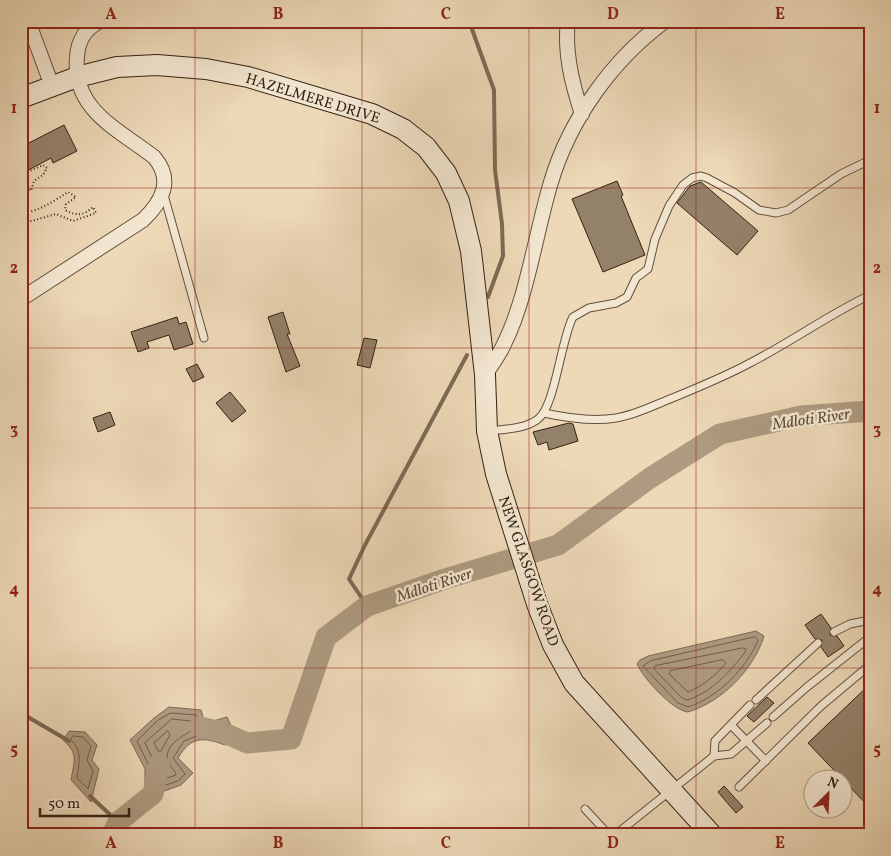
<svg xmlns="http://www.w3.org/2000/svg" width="891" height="856" viewBox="0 0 891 856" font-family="Vollkorn,serif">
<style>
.water{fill:#ae9a80;stroke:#7d6a55}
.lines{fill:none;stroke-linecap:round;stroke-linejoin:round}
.shore{stroke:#705e4a;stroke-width:1}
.stream{stroke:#7d6a55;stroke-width:4}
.river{stroke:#ae9a80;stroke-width:21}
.building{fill:#948169;stroke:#332315}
.lane-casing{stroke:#62503e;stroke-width:9}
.street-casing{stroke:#62503e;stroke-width:16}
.secondary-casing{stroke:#332315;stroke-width:22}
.path{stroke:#332315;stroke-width:2;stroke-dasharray:1 2.5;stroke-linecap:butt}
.lane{stroke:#f3e6d0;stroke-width:7}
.street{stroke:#f3e6d0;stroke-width:14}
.secondary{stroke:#f3e6d0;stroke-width:20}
.grid{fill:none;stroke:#8f2418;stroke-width:1;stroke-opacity:0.55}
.labels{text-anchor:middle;stroke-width:5;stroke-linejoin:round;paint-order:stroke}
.street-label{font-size:15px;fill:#332315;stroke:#f3e6d0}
.water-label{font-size:16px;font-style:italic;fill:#5e4d3a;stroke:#f3e6d0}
.neatline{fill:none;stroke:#8f2418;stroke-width:2}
.grid-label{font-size:16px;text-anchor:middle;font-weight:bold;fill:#8f2418}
</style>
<rect width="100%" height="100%" fill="#edd8b7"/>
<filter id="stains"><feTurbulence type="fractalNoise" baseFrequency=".004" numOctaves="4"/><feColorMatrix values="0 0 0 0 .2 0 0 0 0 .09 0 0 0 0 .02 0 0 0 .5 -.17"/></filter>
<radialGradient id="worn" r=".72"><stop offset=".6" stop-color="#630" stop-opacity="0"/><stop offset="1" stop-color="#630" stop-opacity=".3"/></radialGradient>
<g class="water">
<path d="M756,631L764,636C754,669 722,702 688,712C673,711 643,678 637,664L640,660L648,656Z"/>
<path d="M169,707L201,710L204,720L210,722L227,717L232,728L225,745C203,737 191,736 178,758L193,773L181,785L156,794L145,785V769L130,740L154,718Z"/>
<path d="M69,731L85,732L97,745L92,760L99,769L91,802L71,780C74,761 79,754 63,740Z"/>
</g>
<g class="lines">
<g class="shore">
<path d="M755,637L758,640C747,668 717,698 688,707L678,703L643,666L650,661Z"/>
<path d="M743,648L746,649L745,652C731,671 711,693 687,700L682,698L654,669L655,666Z"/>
<path d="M723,660L726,663C716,675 703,686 688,692L669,674L670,671Z"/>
<path d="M171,713L196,715C205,729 206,728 223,724L226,729L221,738L204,733L184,741L173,758L185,774L178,781L157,788L150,782V768L137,741L157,721Z"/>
<path d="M172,719L191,721L195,728C187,735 163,743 168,761C169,767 175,769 176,775L158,781L156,766L145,743Z"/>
<polygon points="168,731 170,735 161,751 158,751 154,743"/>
<path d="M73,736L83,737L91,746L87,760L93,771L88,789L77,778C79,762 83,752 71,740Z"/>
</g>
<g class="stream">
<polyline points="469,21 494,90 495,170 502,224 503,256 488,297"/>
<polyline points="367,606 349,579 365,545 467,355"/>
<polyline points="21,713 69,741"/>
<polyline points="90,796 118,822"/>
</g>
<g class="river">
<polyline points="200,727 222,732 247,743 291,739 326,637 367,606 445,579 558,545 650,478 720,434 801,416 870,411"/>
<polyline points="112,835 118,822 153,794 159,764"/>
</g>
</g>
<g class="building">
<polygon points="64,125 77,151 53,163 51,158 21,174 21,147"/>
<polygon points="617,181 623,195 621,196 645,255 603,272 572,199"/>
<polygon points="701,182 758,231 737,255 677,203 690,186"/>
<polygon points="283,312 290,334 287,334 300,366 286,372 268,317"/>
<polygon points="177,317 179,324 186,322 193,344 174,350 169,335 147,342 149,348 138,352 131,332"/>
<polygon points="364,338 377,340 370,368 357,365"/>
<polygon points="197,364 204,377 193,382 186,369"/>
<polygon points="230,392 246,411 232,422 216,403"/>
<polygon points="110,412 115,425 98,432 93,418"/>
<polygon points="569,423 573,424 578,441 549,450 547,442 538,445 533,432"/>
<polygon points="821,614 831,628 830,635 837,636 844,646 828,657 821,647 822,640 815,639 805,625"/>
<polygon points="870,684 870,808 808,743"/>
<polygon points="767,697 774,703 754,722 747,716"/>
<polygon points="724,786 743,807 736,813 718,792"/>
</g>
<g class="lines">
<g class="lane-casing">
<g id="lane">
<polyline points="164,195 204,338"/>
<path d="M544,413C567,418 592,422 616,418C635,415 652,406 670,399C697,388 724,377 750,363C791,342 828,315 870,295"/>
<path d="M489,431C504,429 526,429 538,419C555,407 561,339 573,317L589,308L616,303L627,297L636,278L648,269L655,239L669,206L683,185L692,178L701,176L707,178L735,193L759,210L776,213L788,210L841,174L870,160"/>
<polyline points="834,632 850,624 870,620"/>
<polyline points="756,700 818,643"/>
<polyline points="773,717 807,687 870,637"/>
<polyline points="731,725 766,761"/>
<polyline points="714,756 731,754 767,723"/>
<polyline points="739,787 821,706 870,665"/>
<polyline points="585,809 609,835"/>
<polyline points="615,835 714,756 715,741 750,705"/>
</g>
</g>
<g class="street-casing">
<g id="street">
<polyline points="28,21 52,86"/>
<path d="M568,21C564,52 572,84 582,114"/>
<path d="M21,299L143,220C162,202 174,180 154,157C118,129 72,110 77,57C78,40 85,29 100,21"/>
<path d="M485,375C492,364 500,354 505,342C527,297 536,232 551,182C570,119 612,60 665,21"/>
</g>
</g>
<g class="secondary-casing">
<polyline id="secondary" points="21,98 77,77 117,67 157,65 206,69 248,77 372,114 403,129 426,147 446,173 459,201 471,251 485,375 487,431 496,474 537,604 553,645 574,683 712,835"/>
</g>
<g class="path">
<polyline points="21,175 43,165 47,168 43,175 34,181 31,191 26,183 21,183"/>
<path d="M21,213C38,212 54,201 68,192L76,197L66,204L65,210C77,216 83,216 93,207L96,213L73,221L56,214L21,224"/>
</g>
<use href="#lane" class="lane"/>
<use href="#street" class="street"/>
<use href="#secondary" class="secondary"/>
</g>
<path class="grid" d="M195,21V835M362,21V835M529,21V835M696,21V835M21,188H870M21,348H870M21,508H870M21,668H870"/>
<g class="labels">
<g class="street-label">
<text transform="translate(313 98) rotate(17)" y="5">HAZELMERE DRIVE</text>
<text transform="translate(529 571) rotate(71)" y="5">NEW GLASGOW ROAD</text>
</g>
<g class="water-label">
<text transform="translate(811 418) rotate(-8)" y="6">Mdloti River</text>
<text transform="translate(434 584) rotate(-18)" y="6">Mdloti River</text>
</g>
</g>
<rect width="891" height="856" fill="none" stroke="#edd8b7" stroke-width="55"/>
<g transform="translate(828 794) rotate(24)"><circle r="24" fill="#f3e6d0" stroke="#a69885"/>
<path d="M0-4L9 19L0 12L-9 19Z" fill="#8f2418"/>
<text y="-8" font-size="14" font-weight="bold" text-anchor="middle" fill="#332315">N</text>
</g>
<path d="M40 808v8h89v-8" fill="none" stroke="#332315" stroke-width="2.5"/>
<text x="48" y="808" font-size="15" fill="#332315" stroke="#f3e6d0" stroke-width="4" paint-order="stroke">50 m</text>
<rect x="28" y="28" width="836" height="800" class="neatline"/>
<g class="grid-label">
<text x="111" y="19">A</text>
<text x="278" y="19">B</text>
<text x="446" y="19">C</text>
<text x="613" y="19">D</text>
<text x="780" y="19">E</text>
<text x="14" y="113">1</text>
<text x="877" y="113">1</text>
<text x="14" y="273">2</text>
<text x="877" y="273">2</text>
<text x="14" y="434">3</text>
<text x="877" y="434">3</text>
<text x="14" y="594">4</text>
<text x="877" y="594">4</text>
<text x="14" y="754">5</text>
<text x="877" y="754">5</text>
<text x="111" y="848">A</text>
<text x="278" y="848">B</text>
<text x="446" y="848">C</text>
<text x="613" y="848">D</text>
<text x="780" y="848">E</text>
</g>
<rect width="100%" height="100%" filter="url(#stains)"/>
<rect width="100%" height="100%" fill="url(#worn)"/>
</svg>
